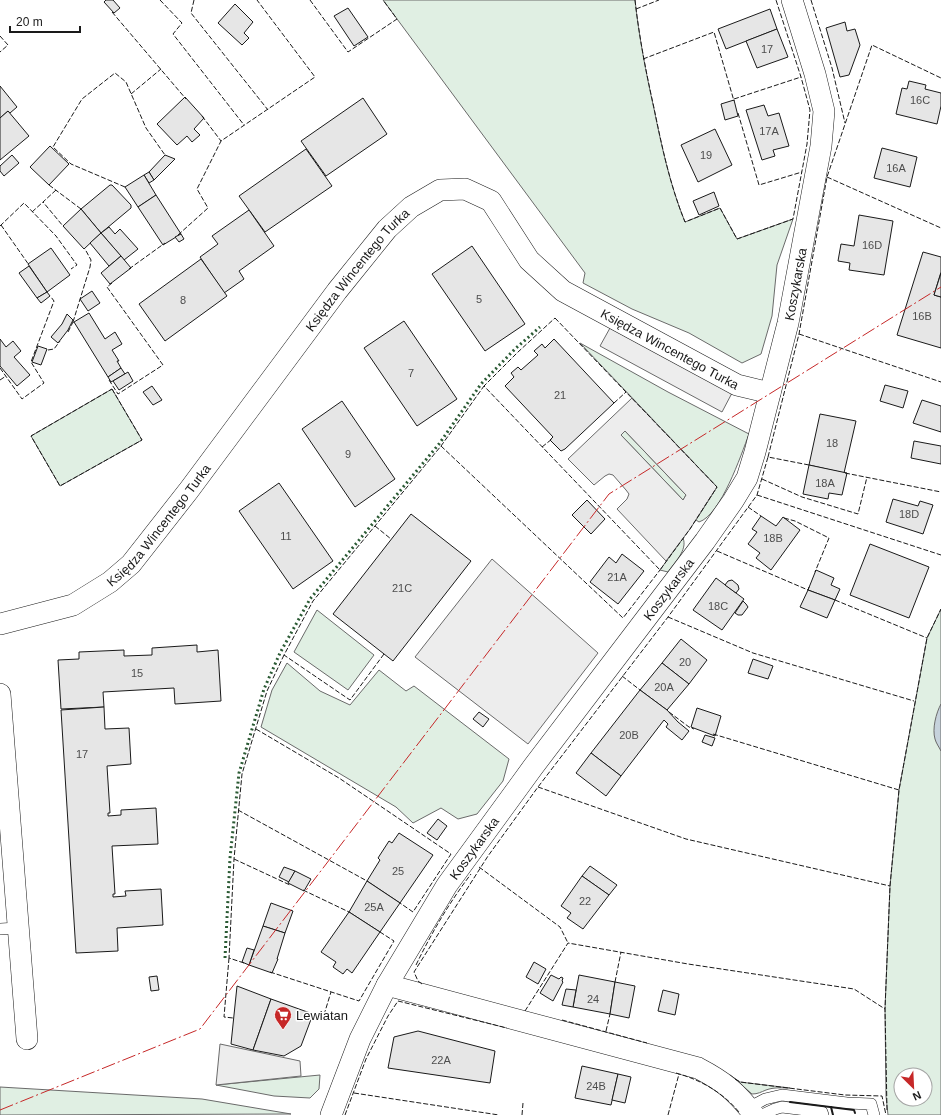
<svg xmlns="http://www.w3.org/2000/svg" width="941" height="1115" viewBox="0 0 941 1115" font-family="Arial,sans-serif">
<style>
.green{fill:#e0efe3;stroke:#6a6a6a;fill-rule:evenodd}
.parking{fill:#ededed;stroke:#6a6a6a;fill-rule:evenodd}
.water{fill:#c6d2dc;stroke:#6a6a6a}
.building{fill:#e6e6e6;stroke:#1a1a1a}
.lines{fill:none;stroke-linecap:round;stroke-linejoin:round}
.lane-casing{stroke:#1a1a1a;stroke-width:12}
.street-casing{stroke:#1a1a1a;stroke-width:22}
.lane{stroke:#fff;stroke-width:11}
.street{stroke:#fff;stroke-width:21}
.hedge{stroke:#2b5a34;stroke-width:3;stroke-dasharray:2 3;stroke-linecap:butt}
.fence{stroke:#1a1a1a;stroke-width:1;stroke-dasharray:5 2;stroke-linecap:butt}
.wall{stroke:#1a1a1a;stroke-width:2}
.power{stroke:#c62828;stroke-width:1;stroke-dasharray:14 3 2 3;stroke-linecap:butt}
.labels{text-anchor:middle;stroke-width:3;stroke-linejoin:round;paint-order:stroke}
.number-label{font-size:11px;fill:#4d4d4d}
.street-label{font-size:13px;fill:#1a1a1a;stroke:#fff}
.poi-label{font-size:13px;fill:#1a1a1a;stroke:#fff;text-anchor:start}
</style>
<rect width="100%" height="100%" fill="#fff"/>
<g class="green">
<path d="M383,0H635C639,37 646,73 654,109C662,148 670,185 685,222L720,208L737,239L793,219L777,265L772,316L761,354L742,363L689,333L632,309L583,283L585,273Z"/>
<path d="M580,343L668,392L749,434C741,455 721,515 699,522L696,520L717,487Z"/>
<polygon points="112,389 142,440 60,486 31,436"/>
<polygon points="625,431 686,495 683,500 621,435"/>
<path d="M683,538C688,550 674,563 668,572L660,570Z"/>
<path d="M941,609V1115H888L886,1096L885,1009L890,886L899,790L927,638ZM901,1075H925V1099H901Z"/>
<polygon points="317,610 374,655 348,690 294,652"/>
<polygon points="287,663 320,691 350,705 379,670 406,691 414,686 509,759 503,781 477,814 458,819 441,808 413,823 396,807 261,727 272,690"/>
<polygon points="320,1075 319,1089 310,1098 274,1096 216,1085"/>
<path d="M730,1075L740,1082L790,1088C782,1088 774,1087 766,1090C761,1092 758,1094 752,1094Z"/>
<polygon points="0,1087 202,1099 291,1114 0,1115"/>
</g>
<g class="parking">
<polygon points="610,328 732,393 722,412 600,346"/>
<path d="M632,398L717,487L690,529L666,561L617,509L627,499L629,494L626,490L613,475L609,474L605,476L594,485L568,459ZM625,431L686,495L683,500L621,435Z"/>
<polygon points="492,559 598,653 528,744 415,657"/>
<polygon points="220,1044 300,1061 301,1076 216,1085"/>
</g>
<path class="water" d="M941,704V751C939,747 936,743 935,739C932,729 936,713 941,704Z"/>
<g class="building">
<polygon points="106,0 113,0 120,8 114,13 104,2"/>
<polygon points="235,4 253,22 244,33 249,38 242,45 218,23"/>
<polygon points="348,8 368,37 354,46 334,16"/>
<polygon points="770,9 777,29 726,49 718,29"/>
<polygon points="845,22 847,31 855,29 860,45 849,75 840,77 826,28"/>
<polygon points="777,29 788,57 757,68 746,41"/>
<polygon points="909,81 926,85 925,89 941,93 941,106 937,124 896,114 902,88 907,89"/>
<polygon points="0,86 17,107 10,113 8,111 0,118"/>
<polygon points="185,97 204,118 194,129 200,135 192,142 187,136 177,145 157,124"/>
<polygon points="363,98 387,134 326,176 301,141"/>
<polygon points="734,100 738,116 725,120 721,104"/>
<polygon points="764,105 768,116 779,113 789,146 773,150 775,156 762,160 746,110"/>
<polygon points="8,111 29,136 0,160 0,118"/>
<polygon points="715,129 732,165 698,182 681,145"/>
<polygon points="50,146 69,164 49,185 30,167"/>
<polygon points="882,148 917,157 910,187 874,178"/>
<polygon points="306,149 332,186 265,232 239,196"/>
<polygon points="12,155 19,163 4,176 0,171 0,166"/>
<polygon points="165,155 175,159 154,180 149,172"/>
<polygon points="149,172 154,180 149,183 144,175"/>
<polygon points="144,175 156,195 138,207 125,187"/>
<polygon points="110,185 112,185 131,205 131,208 101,233 81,209"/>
<polygon points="714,192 719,206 699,215 693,201"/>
<polygon points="156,195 181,234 163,245 138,207"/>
<polygon points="81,209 101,233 84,249 63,226"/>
<polygon points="249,210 274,246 239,271 244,279 224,293 200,257 218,244 212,236"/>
<polygon points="859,215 893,221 884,275 849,270 850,263 838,261 841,244 854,246"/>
<polygon points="109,227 115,234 120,229 138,249 124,260 101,233"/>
<polygon points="101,233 121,256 109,266 90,243"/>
<polygon points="181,234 184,239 179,242 175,237"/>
<polygon points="472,246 525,324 485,351 432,274"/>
<polygon points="51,248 70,275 47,292 28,264"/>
<polygon points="923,252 941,257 941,272 934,295 941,297 941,348 897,335"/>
<polygon points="121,256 131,268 110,284 101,273"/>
<polygon points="201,259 227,296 165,341 139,304"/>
<polygon points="29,266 47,292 37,298 19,273"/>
<polygon points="941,273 941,297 934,295"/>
<polygon points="92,291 100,303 88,311 80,299"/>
<polygon points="47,292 50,296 41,303 37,298"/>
<polygon points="89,313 105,339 115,332 122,344 112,350 119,361 117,361 121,368 108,377 74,322"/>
<polygon points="67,314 73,320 68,330 58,343 51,337 62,324"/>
<polygon points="404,321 457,399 417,426 364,348"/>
<polygon points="0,339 6,347 13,341 21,351 14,357 30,375 17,386 0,366"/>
<polygon points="554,339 614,403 565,449 561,451 550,440 553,437 505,386 514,377 511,373 518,367 521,370 538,355 534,351 542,344 545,348"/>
<polygon points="38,346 47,349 41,365 32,362"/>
<polygon points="121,368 125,374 111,382 108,377"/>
<polygon points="128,372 133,381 119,390 113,381"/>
<polygon points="885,385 908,391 903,408 880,401"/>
<polygon points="152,386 162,400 153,405 143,392"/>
<polygon points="922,400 941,406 941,432 913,423"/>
<polygon points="342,401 395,479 355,507 302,429"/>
<polygon points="820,414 856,421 844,473 809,465"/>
<polygon points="914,441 941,446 941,464 911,458"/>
<polygon points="809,465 847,473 842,495 829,493 828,499 803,494"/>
<polygon points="279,483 333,561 293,589 239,511"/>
<polygon points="893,499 918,506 920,501 933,505 923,534 886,522"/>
<polygon points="587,500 605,519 591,534 572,515"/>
<polygon points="411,514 471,561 393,661 333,614"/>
<polygon points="761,516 776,526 783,517 800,530 771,570 756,558 760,553 748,544 757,532 752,529"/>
<polygon points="870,544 929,567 909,618 850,595"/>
<polygon points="622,554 644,571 618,604 590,582 609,557 616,563"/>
<polygon points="816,570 834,578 831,585 840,589 835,600 808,590"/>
<polygon points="716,578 744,599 722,630 693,610"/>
<polygon points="732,580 738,585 739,589 736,593 725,585 728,581"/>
<polygon points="808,590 835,600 827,618 800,607"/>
<polygon points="743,601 746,604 748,607 742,615 738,615 735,613"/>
<polygon points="681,639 707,660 689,684 662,663"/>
<polygon points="197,645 197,652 218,650 221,701 175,704 174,688 103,692 104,707 61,709 58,660 79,659 79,652 124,650 124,656 152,655 152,648"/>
<polygon points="753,659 773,666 768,679 748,673"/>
<polygon points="662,663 689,684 667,710 640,690"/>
<polygon points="640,690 667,710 678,722 689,731 682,740 666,727 668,724 664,720 621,776 591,753"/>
<polygon points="104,707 105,729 129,728 131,764 107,766 110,813 108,813 108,816 121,815 121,810 156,808 158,844 112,846 115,894 113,894 113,897 126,896 125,891 161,889 163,925 117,928 118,951 76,953 61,710"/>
<polygon points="697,708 721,716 715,736 691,727"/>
<polygon points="479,712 489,719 483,727 473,719"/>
<polygon points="705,735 715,738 712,746 702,742"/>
<polygon points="591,753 621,776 606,796 576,773"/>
<polygon points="438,819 447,826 437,840 427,833"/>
<polygon points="399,833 433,855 400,903 367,881 380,860 378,858 389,841 392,843"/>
<polygon points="590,866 617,885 609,895 582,876"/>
<polygon points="284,867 295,871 289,882 279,877"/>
<polygon points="295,871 311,879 304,891 288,883"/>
<polygon points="582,876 609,895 583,929 567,918 571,913 561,906"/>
<polygon points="367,881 400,903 380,932 349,912"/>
<polygon points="271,903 293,911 285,933 263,926"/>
<polygon points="349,912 380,932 352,973 347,969 343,974 333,967 336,962 321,952"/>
<polygon points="263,926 285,933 277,959 278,959 272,973 249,965"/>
<polygon points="247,948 254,950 249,965 242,962"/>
<polygon points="534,962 546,969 538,984 526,977"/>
<polygon points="551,975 559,979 561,977 563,978 562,981 563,982 553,1001 540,993"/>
<polygon points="579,975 615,982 610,1014 573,1007"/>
<polygon points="157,976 159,990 151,991 149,977"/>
<polygon points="615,982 635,986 629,1018 610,1014"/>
<polygon points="237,986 271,999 253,1050 231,1044"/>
<polygon points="566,989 576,990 573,1007 562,1005"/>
<polygon points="663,990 679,994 675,1015 658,1011"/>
<polygon points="271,999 313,1014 301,1046 284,1056 253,1050"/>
<polygon points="418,1031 495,1051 490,1083 388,1068 394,1037"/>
<polygon points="582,1066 618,1074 611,1105 575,1098"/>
<polygon points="618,1074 631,1077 625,1103 612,1100"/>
</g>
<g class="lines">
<g class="lane-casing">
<g id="lane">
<polyline points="0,929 18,928"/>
<polyline points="748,1108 765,1099 782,1095 847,1103 871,1104 874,1115"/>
<polyline points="762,1115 775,1109 782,1107 822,1112 823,1115"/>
</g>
</g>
<g class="street-casing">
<g id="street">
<path id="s1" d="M0,624L73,605L110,582L131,564L189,490L337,291L387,229L411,207L440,190L465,189L491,201L529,260L563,291L737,385L770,393"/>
<polyline points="0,694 27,1039"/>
<path d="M387,985L698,1068C723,1081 737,1092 754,1115"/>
<path id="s2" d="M331,1115L360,1039L387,985L447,885L533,767L705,541L733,501L747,478L755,452L788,323L821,146L824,111L815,74L792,0"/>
</g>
</g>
<use href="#lane" class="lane"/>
<use href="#street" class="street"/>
<polyline class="hedge" points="225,958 230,858 239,773 264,689 280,653 310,599 439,444 481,384 515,349 540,327"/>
<g class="fence">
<polyline points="160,0 182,23 173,34 244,125"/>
<polyline points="194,0 191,13 268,110"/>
<polyline points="310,0 348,52 397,19 383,0"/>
<path d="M635,0C639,36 646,72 654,108C662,147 670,185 685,222L720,208L737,239L793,219L807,144L810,110L801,77L776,0"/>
<polyline points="811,0 832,68 845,123"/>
<polyline points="636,9 659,0"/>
<polyline points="112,12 186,99"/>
<polyline points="0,36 8,45 0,52"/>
<polyline points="643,59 714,32 734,101"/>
<polyline points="131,94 161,69"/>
<polyline points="734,99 801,77"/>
<polyline points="738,113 759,185 802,172"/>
<polyline points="202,116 221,141"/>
<polyline points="827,177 941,228"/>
<polyline points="49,185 81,209"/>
<polyline points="125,187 71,164 53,147 82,99 115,73 126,82 146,128 165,155"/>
<polyline points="56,190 43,202 63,226"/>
<polyline points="32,212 43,202"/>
<polyline points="1,225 29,265"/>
<polyline points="0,226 24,203 56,236 77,265 71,269"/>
<polyline points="178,235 208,208 197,189 221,141 315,77 257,0"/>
<polyline points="129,269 165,243"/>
<polygon points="555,318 717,487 690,529 660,570 484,386 518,352"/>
<polyline points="73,322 90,267 91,260 85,249"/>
<polyline points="68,332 73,322 75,324"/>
<polyline points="799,334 941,382"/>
<polyline points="48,350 54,349 60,341"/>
<polyline points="0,368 22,399 44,383 31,362 54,301 51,297"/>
<polyline points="0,380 6,376"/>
<polyline points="109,380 118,394 163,365 107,287 112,283"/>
<polygon points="112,389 142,440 60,486 31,436"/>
<polyline points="614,403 626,392"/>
<polyline points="441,446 623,618 660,570"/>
<polyline points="542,447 552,439"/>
<polyline points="768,457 799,334 827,177 872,45 941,78"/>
<polyline points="845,473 941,492"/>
<polyline points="762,479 802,497 858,514 867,477"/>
<polyline points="757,495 941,555"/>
<polyline points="748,507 761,516"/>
<polyline points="784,518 795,521 829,538 815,572"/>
<polyline points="375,526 391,539"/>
<polyline points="717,551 808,590 809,587"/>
<polyline points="835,600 927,638"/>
<polyline points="668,617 753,653 914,701"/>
<polyline points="384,654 350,700 284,655 313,601 441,446 484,386"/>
<polyline points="622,676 640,690"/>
<polyline points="669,712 689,727 694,729"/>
<polyline points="256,729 339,778 451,854 413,912 400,903"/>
<polyline points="713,734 899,790"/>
<polyline points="538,787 686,839 890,886"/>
<polyline points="238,810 367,881"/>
<polyline points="234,859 290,885"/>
<polyline points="479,867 560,927 568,943"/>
<polyline points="303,890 349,912"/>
<polyline points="229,958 224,1017 233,1018"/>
<polyline points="244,963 229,958 234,859 242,774 267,691 284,655"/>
<path d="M416,965C432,932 449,903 471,874"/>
<polyline points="270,972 359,1001 394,941 380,932"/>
<polyline points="615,982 621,952"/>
<polyline points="422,984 418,981 414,972 488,856 538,787 668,617 757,495 768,457 809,465"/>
<polyline points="525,1011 568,943 688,964 854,989 885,1009"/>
<polyline points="313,1014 323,1018 331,992"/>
<polyline points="562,1020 647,1043"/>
<polyline points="606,1031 610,1014"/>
<path d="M676,1073C701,1080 722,1092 739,1112"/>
<polyline points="735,1079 740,1082 845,1095 882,1096 886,1115"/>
<polyline points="354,1093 499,1115"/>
<polyline points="887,1110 885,1009 890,886 899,790 927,638 941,609"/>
<polyline points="345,1115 366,1059 388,1016 398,1001 507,1028"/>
<polyline points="522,1115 523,1103"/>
<polyline points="668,1115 679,1074"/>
</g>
<g class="wall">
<polyline points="790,1102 854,1110 855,1113"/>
<polyline points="831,1107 833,1115"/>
</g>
<polyline class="power" points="0,1110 200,1029 609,494 941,287"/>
</g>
<defs>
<g id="supermarket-pin" transform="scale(0.9)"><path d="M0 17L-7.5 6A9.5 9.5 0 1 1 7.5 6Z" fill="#c62828" stroke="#fff"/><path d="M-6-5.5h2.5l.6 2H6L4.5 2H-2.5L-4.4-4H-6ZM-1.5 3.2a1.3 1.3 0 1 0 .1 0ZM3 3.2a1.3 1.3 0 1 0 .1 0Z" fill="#fff"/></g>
</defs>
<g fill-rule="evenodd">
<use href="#supermarket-pin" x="283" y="1015"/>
</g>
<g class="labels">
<g class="number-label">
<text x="767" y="53">17</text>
<text x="920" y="104">16C</text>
<text x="769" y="135">17A</text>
<text x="706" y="159">19</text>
<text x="896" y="172">16A</text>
<text x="872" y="249">16D</text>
<text x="479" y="303">5</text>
<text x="183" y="304">8</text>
<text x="922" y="320">16B</text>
<text x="411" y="377">7</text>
<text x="560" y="399">21</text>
<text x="832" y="447">18</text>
<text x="348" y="458">9</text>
<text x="825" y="487">18A</text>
<text x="909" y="518">18D</text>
<text x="286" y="540">11</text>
<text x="773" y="542">18B</text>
<text x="617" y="581">21A</text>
<text x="402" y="592">21C</text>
<text x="718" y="610">18C</text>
<text x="685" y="666">20</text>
<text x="137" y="677">15</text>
<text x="664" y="691">20A</text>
<text x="629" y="739">20B</text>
<text x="82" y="758">17</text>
<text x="398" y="875">25</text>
<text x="585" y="905">22</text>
<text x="374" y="911">25A</text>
<text x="593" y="1003">24</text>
<text x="441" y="1064">22A</text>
<text x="596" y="1090">24B</text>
</g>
<g class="street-label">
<text dy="5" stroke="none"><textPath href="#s1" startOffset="518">Księdza Wincentego Turka</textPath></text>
<text dy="5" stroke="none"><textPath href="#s2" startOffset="964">Koszykarska</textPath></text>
<text dy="5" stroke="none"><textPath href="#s1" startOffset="926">Księdza Wincentego Turka</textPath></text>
<text dy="5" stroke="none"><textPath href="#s1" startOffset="194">Księdza Wincentego Turka</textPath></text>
<text dy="5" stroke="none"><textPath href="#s2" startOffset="628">Koszykarska</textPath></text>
<text dy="5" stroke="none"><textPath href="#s2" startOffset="304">Koszykarska</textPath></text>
</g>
<g class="poi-label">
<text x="296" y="1020">Lewiatan</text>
</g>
</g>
<g transform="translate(913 1087) rotate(156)"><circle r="19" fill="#ffffff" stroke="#a3a3a3"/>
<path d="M0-3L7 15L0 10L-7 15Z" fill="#c62828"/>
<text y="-6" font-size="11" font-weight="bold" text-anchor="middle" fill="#1a1a1a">N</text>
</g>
<path d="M10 26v6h70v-6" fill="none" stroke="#1a1a1a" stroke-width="2"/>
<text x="16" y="26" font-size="12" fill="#1a1a1a" stroke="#ffffff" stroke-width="3" paint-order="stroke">20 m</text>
</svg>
